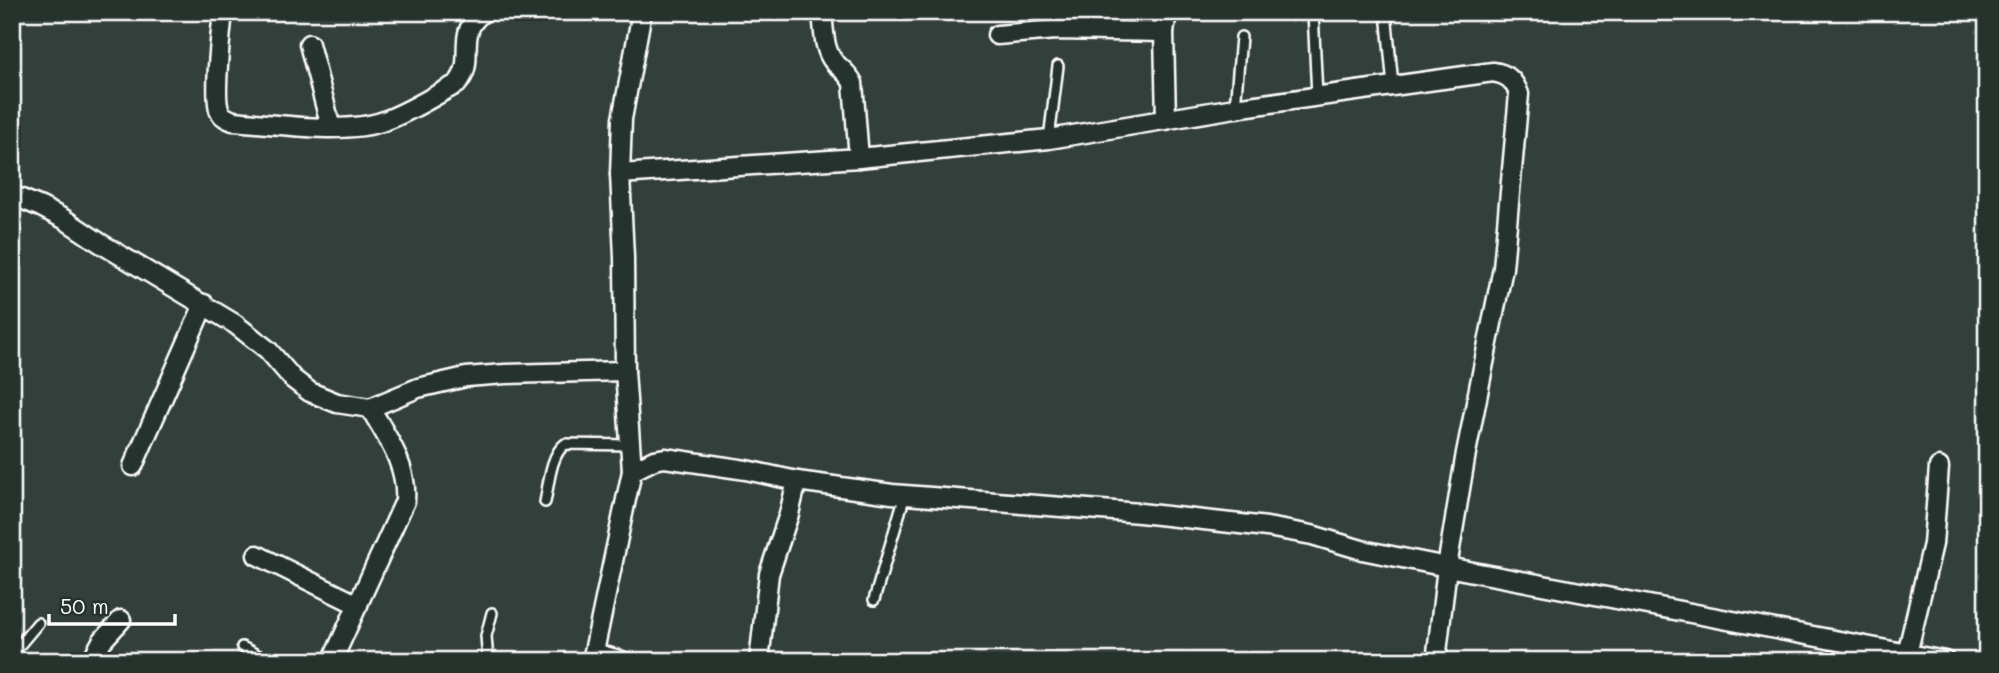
<svg xmlns="http://www.w3.org/2000/svg" width="1999" height="673" viewBox="0 0 1999 673" font-family="Mali,sans-serif">
<style>
.lines{fill:none;stroke-linecap:round;stroke-linejoin:round}
.lane-casing{stroke:#fff;stroke-width:14}
.street-casing{stroke:#fff;stroke-width:23}
.lane{stroke:#26332d;stroke-width:9}
.street{stroke:#26332d;stroke-width:18}
</style>
<rect width="100%" height="100%" fill="#333f3a"/>
<filter id="ink" filterUnits="userSpaceOnUse"><feTurbulence type="fractalNoise" baseFrequency=".0143" numOctaves="2"/><feDisplacementMap in="SourceGraphic" scale="14" xChannelSelector="R" yChannelSelector="G"/><feConvolveMatrix kernelMatrix="1 2 1 2 8 2 1 2 1" color-interpolation-filters="sRGB"/></filter>
<g filter="url(#ink)">
<g class="lines">
<g class="lane-casing">
<g id="lane">
<polyline points="1313,12 1317,96"/>
<polyline points="1386,12 1393,86"/>
<polyline points="1235,108 1241,37"/>
<polyline points="1049,139 1058,66"/>
<path d="M545,502C549,484 550,456 565,444L630,445"/>
<polyline points="874,600 905,495"/>
<polyline points="242,647 269,661"/>
<polyline points="12,654 38,623"/>
<polyline points="488,661 486,636 492,613"/>
</g>
</g>
<g class="street-casing">
<g id="street">
<path d="M223,12C221,31 213,99 220,112C223,117 228,119 233,121C275,124 346,135 384,121C410,112 433,96 457,84C478,60 453,34 483,12"/>
<path d="M822,12C824,28 823,49 834,62C841,69 848,73 853,83L859,158"/>
<polyline points="997,35 1056,30 1164,32"/>
<polyline points="309,44 331,127"/>
<polyline points="1166,120 1164,32 1167,12"/>
<path d="M620,174L859,158L1049,139L1235,108L1493,72C1507,74 1514,80 1519,94L1503,268L1466,453L1447,567L1436,661"/>
<polyline points="12,195 41,207 64,219 100,243 235,324 268,350 293,379 310,392 337,403 370,408 418,388 466,377 505,374 625,371"/>
<polyline points="133,466 204,304"/>
<polyline points="632,471 654,460 665,458 746,470 797,481 892,494 1140,513 1267,527 1312,535 1362,550 1447,567 1945,661"/>
<polyline points="257,555 358,605"/>
<polyline points="594,653 622,661"/>
<polyline points="1907,654 1933,544 1939,467"/>
<polyline points="91,661 102,641 121,620"/>
<path d="M332,661L405,501C408,466 387,437 370,408"/>
<polyline points="592,661 632,471 625,371 624,257 620,174 622,119 642,12"/>
<polyline points="759,661 769,574 789,514 797,481"/>
</g>
</g>
<use href="#lane" class="lane"/>
<use href="#street" class="street"/>
</g>
</g>
<rect width="1999" height="673" fill="none" stroke="#26332d" stroke-width="42"/>
<rect x="21" y="21" width="1957" height="631" fill="none" stroke="#fff" stroke-width="2.5" filter="url(#ink)"/>
<path d="M49 614v10h126v-10" fill="none" stroke="#ffffff" stroke-width="3.5"/>
<text x="60" y="614" font-size="21" fill="#ffffff" stroke="#26332d" stroke-width="5" paint-order="stroke">50 m</text>
</svg>
